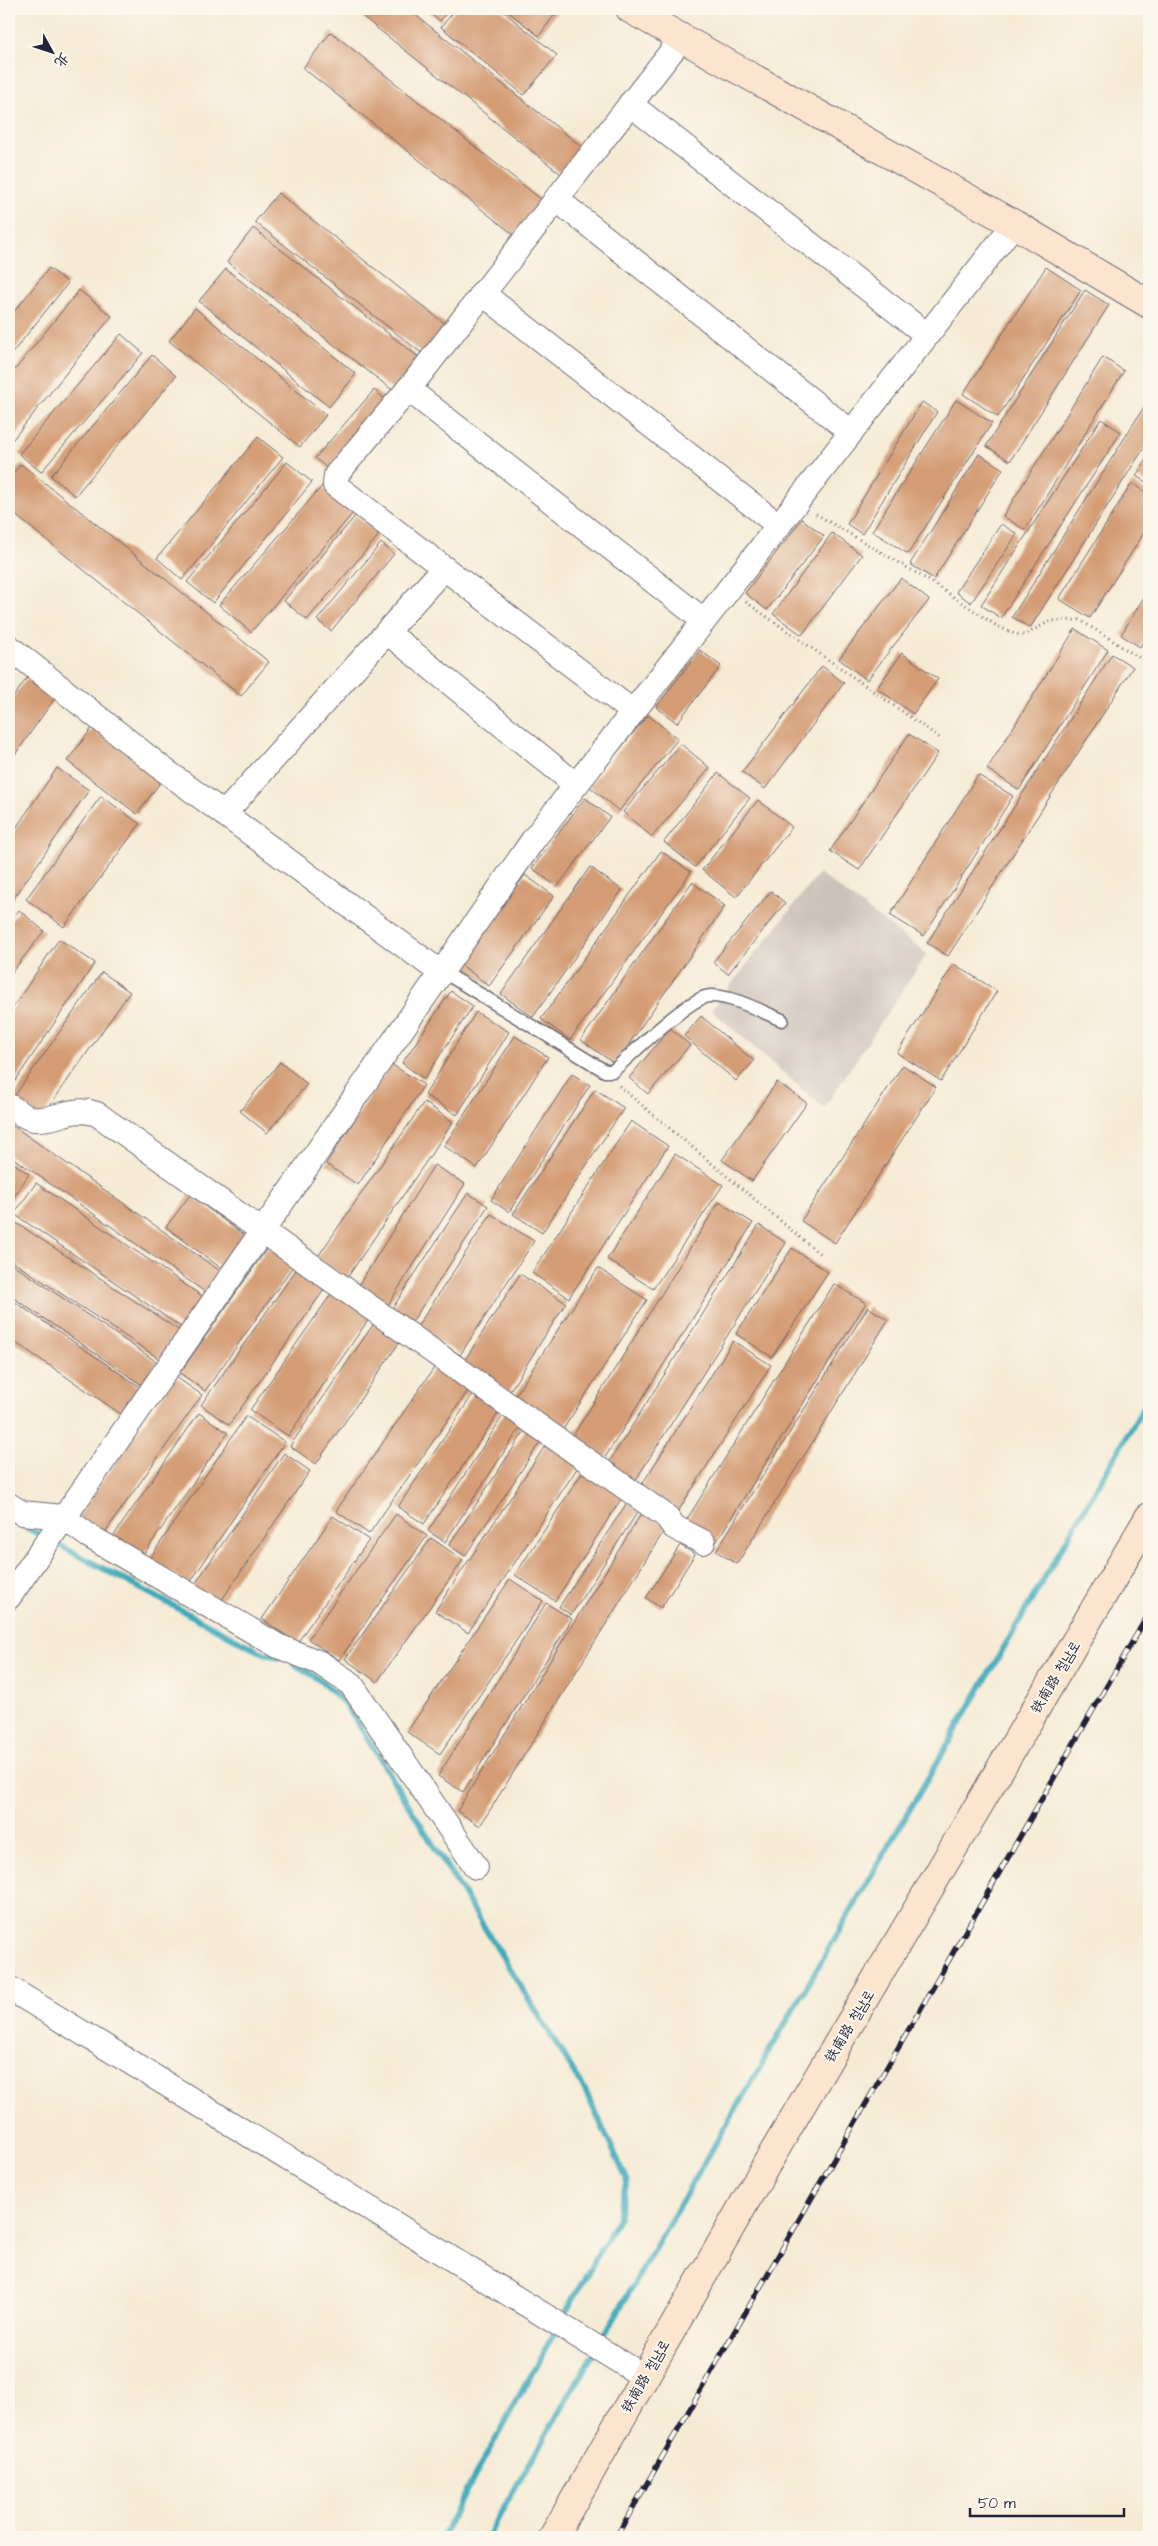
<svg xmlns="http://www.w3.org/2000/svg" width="1158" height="2546" viewBox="0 0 1158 2546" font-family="'Architects Daughter','LXGW WenKai TC','Poor Story',sans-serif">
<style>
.industrial{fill:#ccc2b9}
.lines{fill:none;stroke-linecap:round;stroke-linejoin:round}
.stream{stroke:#3eabbd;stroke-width:6}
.building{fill:#d49c75}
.lane-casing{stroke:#6c6871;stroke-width:15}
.street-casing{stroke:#6c6871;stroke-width:26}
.secondary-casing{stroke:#6c6871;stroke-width:30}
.path{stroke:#6c6871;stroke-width:3;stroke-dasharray:1 4;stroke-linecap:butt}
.lane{stroke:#fff;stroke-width:12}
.street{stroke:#fff;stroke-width:24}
.secondary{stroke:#fbe5cf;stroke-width:28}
.rail-casing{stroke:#22223b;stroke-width:5.5}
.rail{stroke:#fbf7ec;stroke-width:4;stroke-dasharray:11;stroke-linecap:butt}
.labels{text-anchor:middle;stroke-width:4;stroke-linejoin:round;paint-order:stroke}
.street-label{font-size:14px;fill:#22223b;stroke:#fbf7ec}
</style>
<rect width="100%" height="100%" fill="#fbf7ec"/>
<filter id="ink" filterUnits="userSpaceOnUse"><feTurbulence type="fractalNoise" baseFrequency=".02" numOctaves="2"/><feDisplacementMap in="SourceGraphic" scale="10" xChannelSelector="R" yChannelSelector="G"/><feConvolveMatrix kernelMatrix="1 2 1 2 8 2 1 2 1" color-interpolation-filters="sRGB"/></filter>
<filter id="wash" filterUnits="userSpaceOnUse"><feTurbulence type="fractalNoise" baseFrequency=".0096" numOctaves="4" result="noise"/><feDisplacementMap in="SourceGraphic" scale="20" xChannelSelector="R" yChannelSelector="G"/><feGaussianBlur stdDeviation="1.12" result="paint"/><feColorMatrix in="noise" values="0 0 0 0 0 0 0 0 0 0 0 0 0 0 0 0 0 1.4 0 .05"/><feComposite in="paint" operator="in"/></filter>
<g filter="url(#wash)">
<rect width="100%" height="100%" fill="#f5ebd5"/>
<polygon class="industrial" points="819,873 927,954 824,1108 711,1010"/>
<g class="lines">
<g class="stream">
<polyline points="12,1520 258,1651 278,1658"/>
<path d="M295,1665C322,1679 336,1692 354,1717L585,2090L627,2180L617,2220L441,2537"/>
<polyline points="599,2344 1149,1398"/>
<polyline points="487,2537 594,2352"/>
</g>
</g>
<g id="blocks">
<g class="building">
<polygon points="353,9 408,9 582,147 561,174"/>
<polygon points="424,9 449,9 440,21"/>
<polygon points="456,9 500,9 557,55 524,95 441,27"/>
<polygon points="505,9 556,9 558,10 539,36"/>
<polygon points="331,32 542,200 514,235 303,68"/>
<polygon points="278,193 448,326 424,355 255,222"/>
<polygon points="253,228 421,359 395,392 227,262"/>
<polygon points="1046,267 1081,290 998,417 963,394"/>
<polygon points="49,268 68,283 9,357 9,318"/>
<polygon points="226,269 356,374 329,407 199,301"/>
<polygon points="79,290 112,316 9,444 9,377"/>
<polygon points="1085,290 1109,305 1010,461 986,446"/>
<polygon points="195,308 326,415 300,447 169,341"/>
<polygon points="121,334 143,353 41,472 19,454"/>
<polygon points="152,355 176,376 75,496 51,476"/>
<polygon points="1103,357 1124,371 1025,530 1003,516"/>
<polygon points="374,390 388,401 329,470 315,458"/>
<polygon points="1149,399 1149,440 1030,628 1012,617"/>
<polygon points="956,400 992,423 908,554 872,531"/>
<polygon points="922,402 937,412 862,534 847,524"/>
<polygon points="1101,419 1121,432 1001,618 981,605"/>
<polygon points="258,437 283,457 182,580 157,558"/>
<polygon points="979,454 1003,469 934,579 910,564"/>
<polygon points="1149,455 1149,484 1136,476"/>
<polygon points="287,462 312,482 213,603 187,582"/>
<polygon points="21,464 269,662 241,696 9,510 9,479"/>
<polygon points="1132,483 1149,494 1149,525 1090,618 1059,599"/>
<polygon points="322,486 353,513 251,632 219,605"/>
<polygon points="356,515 379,535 307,620 284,601"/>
<polygon points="802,519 824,536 767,610 745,593"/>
<polygon points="1001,524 1017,534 971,603 956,592"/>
<polygon points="832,533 862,555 802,635 773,614"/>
<polygon points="381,543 394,554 331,631 317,620"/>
<polygon points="901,578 929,600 867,680 839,659"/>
<polygon points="1149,589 1149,631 1140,647 1121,635"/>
<polygon points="1075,629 1108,650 1019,790 987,769"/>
<polygon points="700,650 721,666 677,723 656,707"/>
<polygon points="902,653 938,679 913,714 877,688"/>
<polygon points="1112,654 1133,667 948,956 927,943"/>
<polygon points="822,666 844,683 765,789 742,772"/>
<polygon points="27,678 55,698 9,763 9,703"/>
<polygon points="648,715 678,739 619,811 589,786"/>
<polygon points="92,728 162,780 137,814 67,761"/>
<polygon points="909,734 938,753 859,870 830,851"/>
<polygon points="681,744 710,768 652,837 623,812"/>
<polygon points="57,768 89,790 9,905 9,838"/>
<polygon points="718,773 750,798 695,867 664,842"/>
<polygon points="978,775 1013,796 924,936 890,915"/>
<polygon points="101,796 140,824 64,927 26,899"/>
<polygon points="585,798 610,817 557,887 532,868"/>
<polygon points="758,800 792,827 736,897 702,870"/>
<polygon points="661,851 691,872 570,1040 541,1019"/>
<polygon points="590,867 622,890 533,1017 501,994"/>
<polygon points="525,875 554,896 489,986 460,964"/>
<polygon points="692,882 725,906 615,1064 581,1040"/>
<polygon points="771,891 785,903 728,974 713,962"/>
<polygon points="19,910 44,931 9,976 9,923"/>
<polygon points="59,939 95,963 9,1090 9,1013"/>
<polygon points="954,964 997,991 941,1081 897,1053"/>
<polygon points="102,972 130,992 41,1118 13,1098"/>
<polygon points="451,991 473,1006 424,1079 402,1063"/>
<polygon points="476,1012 509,1032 457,1115 425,1095"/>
<polygon points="701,1016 754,1061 736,1081 684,1036"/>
<polygon points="670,1028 690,1045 648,1094 629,1078"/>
<polygon points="515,1036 548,1057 477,1168 444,1146"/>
<polygon points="280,1062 307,1084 267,1133 240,1111"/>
<polygon points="391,1064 424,1085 358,1185 326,1164"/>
<polygon points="903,1065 936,1087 835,1243 801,1221"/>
<polygon points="572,1074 590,1085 509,1212 491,1200"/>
<polygon points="777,1082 807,1103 752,1181 722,1160"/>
<polygon points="595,1089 624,1108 542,1233 513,1214"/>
<polygon points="424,1102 453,1122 347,1278 317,1258"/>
<polygon points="631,1121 668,1146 569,1298 532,1273"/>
<polygon points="9,1123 220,1271 205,1292 9,1155"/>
<polygon points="675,1154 723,1185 653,1289 607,1259"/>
<polygon points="9,1160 29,1174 9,1204"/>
<polygon points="434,1165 465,1184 388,1305 358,1286"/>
<polygon points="36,1183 202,1296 181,1327 14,1214"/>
<polygon points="468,1193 488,1206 412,1322 392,1309"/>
<polygon points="190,1195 245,1236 221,1268 166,1227"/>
<polygon points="719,1202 753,1223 604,1459 571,1439"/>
<polygon points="491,1214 534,1241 460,1355 417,1327"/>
<polygon points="9,1218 180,1331 161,1360 9,1259"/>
<polygon points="759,1225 786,1243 633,1484 606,1467"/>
<polygon points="268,1247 294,1265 205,1391 180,1373"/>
<polygon points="792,1248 828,1272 772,1357 736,1334"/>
<polygon points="11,1263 157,1362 142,1385 9,1295 9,1266"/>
<polygon points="298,1267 326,1287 229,1425 201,1405"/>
<polygon points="598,1268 647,1300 562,1431 513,1399"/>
<polygon points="520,1274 566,1303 509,1392 463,1363"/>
<polygon points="834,1284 866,1303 715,1544 684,1524"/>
<polygon points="334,1290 371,1316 288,1436 250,1410"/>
<polygon points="9,1298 140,1387 121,1414 9,1338"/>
<polygon points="868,1307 888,1320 737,1564 716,1551"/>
<polygon points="377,1319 403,1337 316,1464 290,1446"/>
<polygon points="733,1341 771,1365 677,1513 639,1489"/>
<polygon points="438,1362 472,1385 369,1534 336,1511"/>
<polygon points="176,1377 202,1395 103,1535 78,1517"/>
<polygon points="477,1388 503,1406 424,1524 398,1507"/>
<polygon points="506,1411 523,1423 445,1542 428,1531"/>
<polygon points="199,1413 228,1433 141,1558 112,1538"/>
<polygon points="246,1416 285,1442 189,1584 150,1558"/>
<polygon points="528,1426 544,1436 465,1556 449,1545"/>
<polygon points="547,1443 580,1464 468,1633 435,1611"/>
<polygon points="284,1453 310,1471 219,1604 193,1587"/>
<polygon points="586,1467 625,1493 555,1601 515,1575"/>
<polygon points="630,1498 642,1505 571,1615 559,1607"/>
<polygon points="643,1511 667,1526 480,1826 457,1811"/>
<polygon points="396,1514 427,1536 339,1660 308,1639"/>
<polygon points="333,1516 369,1540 297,1643 262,1619"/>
<polygon points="431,1538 463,1560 377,1682 345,1659"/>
<polygon points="680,1545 695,1554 661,1608 646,1598"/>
<polygon points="510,1579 543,1601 440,1754 407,1732"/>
<polygon points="546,1603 572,1619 463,1792 438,1776"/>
</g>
</g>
</g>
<g filter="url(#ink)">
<use href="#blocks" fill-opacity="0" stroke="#6c6871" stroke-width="1"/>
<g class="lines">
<g class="lane-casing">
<path id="lane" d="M442,971L605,1071H613C630,1056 690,996 710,996C734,996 760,1011 782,1020"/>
</g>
<g class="street-casing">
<g id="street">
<polyline points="630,104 927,335"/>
<polyline points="556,199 851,432"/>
<polyline points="482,293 778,525"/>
<polyline points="408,389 703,620"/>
<polyline points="387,632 575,784"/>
<polyline points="9,647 163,769 440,972"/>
<polyline points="632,711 335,485 336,475 411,386 682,38"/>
<polyline points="224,814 444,568"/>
<path d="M9,1106C16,1110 25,1118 34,1119C58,1121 71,1105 97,1114L667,1517L674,1527L703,1542"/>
<polyline points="9,1505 22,1513 63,1517 89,1536 278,1646 320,1663 351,1684 476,1867"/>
<polyline points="9,1597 533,840 1014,224"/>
<polyline points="9,1988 645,2377"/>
</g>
</g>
<g class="secondary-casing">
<g id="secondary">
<polyline points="630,9 1014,224 1149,304"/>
<polyline points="553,2537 769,2160 1149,1517"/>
</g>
</g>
<g class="path">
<polyline points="816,514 928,580 997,626 1015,634 1025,635 1050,621 1080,620 1149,664"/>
<polyline points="746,602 940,738"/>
<polyline points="619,1086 820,1254"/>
</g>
<use href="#lane" class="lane"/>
<use href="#street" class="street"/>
<use href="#secondary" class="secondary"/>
<g class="rail-casing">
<polyline id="rail" points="616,2537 1149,1613"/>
</g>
<use href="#rail" class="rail"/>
</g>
</g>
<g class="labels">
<g class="street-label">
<text transform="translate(1055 1677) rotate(-59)" y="5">铁南路 철남로</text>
<text transform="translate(849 2026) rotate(-59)" y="5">铁南路 철남로</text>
<text transform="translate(645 2376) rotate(-60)" y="5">铁南路 철남로</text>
</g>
</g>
<rect width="1158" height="2546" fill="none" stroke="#fbf7ec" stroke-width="30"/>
<g transform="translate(52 52) rotate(130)" stroke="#fbf7ec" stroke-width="4" paint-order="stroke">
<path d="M0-4L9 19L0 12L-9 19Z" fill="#22223b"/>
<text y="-8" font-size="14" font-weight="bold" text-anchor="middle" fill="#22223b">北</text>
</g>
<path d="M970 2508v8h154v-8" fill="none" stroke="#22223b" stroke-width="2.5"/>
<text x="978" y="2508" font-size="15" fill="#22223b" stroke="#fbf7ec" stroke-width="4" paint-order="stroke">50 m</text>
</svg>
